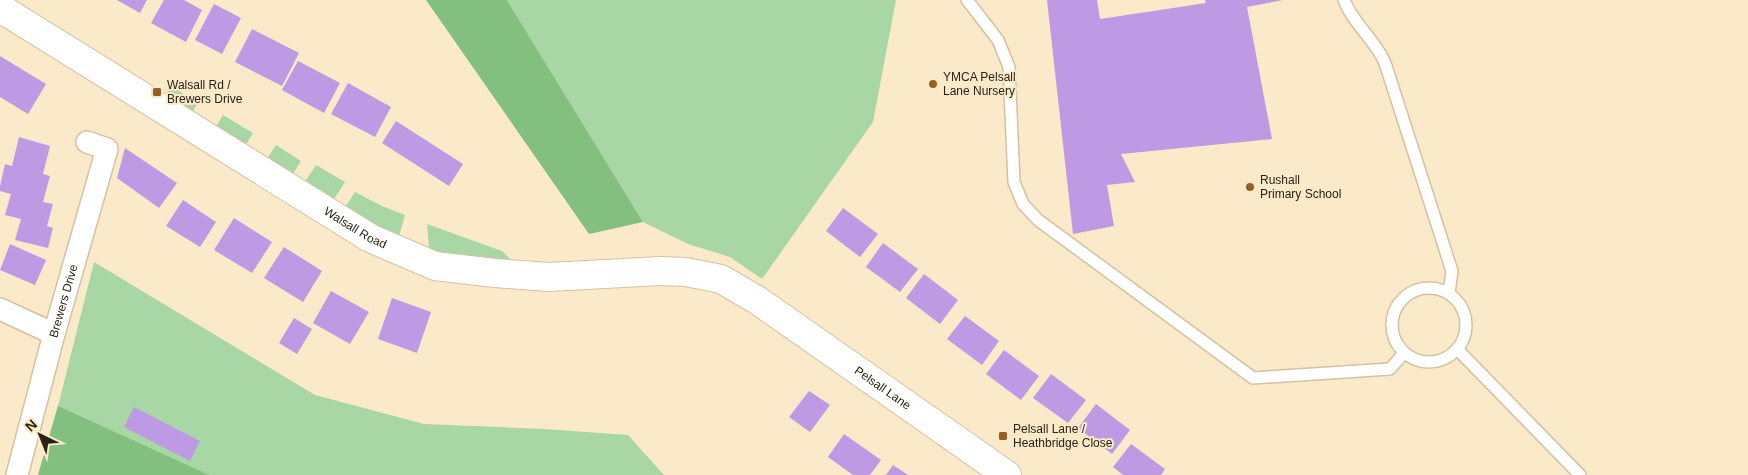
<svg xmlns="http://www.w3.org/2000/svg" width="1748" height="475" viewBox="0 0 1748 475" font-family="Arial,sans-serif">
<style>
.green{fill:#a8d6a5}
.forest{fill:#83bf7e}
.building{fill:#bd9ae3}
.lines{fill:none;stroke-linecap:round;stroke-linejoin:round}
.lane-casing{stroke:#d2c2a3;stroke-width:14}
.street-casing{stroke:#d2c2a3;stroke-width:24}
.secondary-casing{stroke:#d2c2a3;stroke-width:30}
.lane{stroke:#fff;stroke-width:11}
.street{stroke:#fff;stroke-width:21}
.secondary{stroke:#fff;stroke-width:28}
.poi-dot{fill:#995d1f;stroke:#faeaca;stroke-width:2}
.labels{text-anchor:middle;stroke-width:4;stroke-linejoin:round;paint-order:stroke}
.poi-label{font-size:12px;fill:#292317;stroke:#faeaca;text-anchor:start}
.street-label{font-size:12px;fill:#292317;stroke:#faeaca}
</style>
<rect width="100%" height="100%" fill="#faeaca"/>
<g class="green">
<polygon points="507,0 896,0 873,122 762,279 730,257 688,244 643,222"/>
<polygon points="171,86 198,103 189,117 162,100"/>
<polygon points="223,115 253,133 244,148 214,130"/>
<polygon points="276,145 301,161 291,177 265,162"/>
<polygon points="316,165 345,182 332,202 303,185"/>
<polygon points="355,192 382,206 405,215 399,236 378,229 344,209"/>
<polygon points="427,224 502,251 525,273 462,261 429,249"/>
<polygon points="94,262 315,395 424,424 544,429 628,435 664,475 38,475 58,406"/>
</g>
<g class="forest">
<polygon points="426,0 507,0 643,222 589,234"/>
<polygon points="58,406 209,475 38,475"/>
</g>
<g class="building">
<polygon points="117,0 147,0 140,13"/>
<polygon points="164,0 184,0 202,10 186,42 151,23"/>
<polygon points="1047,0 1097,0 1100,19 1206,3 1205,0 1283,0 1247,7 1272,139 1121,154 1135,182 1107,185 1114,226 1073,234"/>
<polygon points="214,4 241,18 222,54 195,40"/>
<polygon points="252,29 299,53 282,86 235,62"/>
<polygon points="0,56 46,84 28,114 0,97"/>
<polygon points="298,61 340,83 324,113 282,90"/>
<polygon points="348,83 391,107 375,137 331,114"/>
<polygon points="396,121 463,164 449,186 382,143"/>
<polygon points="19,137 50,146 43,174 50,176 43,202 53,204 47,226 53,228 48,248 15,240 21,219 5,215 11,194 0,191 0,186 5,164 12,166"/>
<polygon points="125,148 177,183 159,208 117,178"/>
<polygon points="183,200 216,222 200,247 166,226"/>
<polygon points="843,208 878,234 860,257 826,231"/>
<polygon points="234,218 272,242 252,273 214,250"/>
<polygon points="883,243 918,269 900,292 866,267"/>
<polygon points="10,244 46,260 35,285 0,270"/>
<polygon points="284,247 322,271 303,302 264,278"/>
<polygon points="924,274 958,300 940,324 906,298"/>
<polygon points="331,291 369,312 350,344 313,323"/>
<polygon points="392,298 431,312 417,353 378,339"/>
<polygon points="965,316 999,341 982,365 947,339"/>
<polygon points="294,318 312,329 297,354 279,343"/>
<polygon points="1004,350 1039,376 1021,400 986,374"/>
<polygon points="1051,374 1086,400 1068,423 1033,398"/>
<polygon points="809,391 830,405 810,432 789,417"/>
<polygon points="1096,404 1130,430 1112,454 1078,428"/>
<polygon points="134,407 200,441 190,461 124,427"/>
<polygon points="844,434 881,460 870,475 853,475 828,457"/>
<polygon points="1131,444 1165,469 1161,475 1123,475 1113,467"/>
<polygon points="893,465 908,475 886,475"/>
</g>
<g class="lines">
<g class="lane-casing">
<g id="lane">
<polyline points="967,0 998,40 1009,67 1014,182 1023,204 1038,220 1253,378 1390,369 1404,353"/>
<path d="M1344,0C1353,24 1375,39 1385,63L1452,271L1449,293"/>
<circle cx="1429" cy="325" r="37"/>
<polyline points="1458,350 1580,475"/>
</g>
</g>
<g class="street-casing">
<g id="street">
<polyline points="0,309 54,334"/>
<path id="s1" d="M17,475L54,334L107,149L87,142"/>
</g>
</g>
<g class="secondary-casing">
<g id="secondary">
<path id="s2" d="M0,8L370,238L435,266L495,273L549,277L661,271L686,272L721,279L757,300L1007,475"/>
</g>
</g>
<use href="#lane" class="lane"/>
<use href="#street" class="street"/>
<use href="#secondary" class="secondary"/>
</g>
<g class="poi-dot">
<circle cx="933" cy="84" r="5"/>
<rect x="152" y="87" width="10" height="10" rx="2.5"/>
<circle cx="1250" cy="187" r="5"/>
<rect x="998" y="431" width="10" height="10" rx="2.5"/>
</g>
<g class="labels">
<g class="poi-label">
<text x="943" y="81">YMCA Pelsall<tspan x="943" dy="14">Lane Nursery</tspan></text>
<text x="167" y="89">Walsall Rd /<tspan x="167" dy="14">Brewers Drive</tspan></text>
<text x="1260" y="184">Rushall<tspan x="1260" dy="14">Primary School</tspan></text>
<text x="1013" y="433">Pelsall Lane /<tspan x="1013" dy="14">Heathbridge Close</tspan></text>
</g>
<g class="street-label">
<text dy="4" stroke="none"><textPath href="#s2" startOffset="418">Walsall Road</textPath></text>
<text dy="4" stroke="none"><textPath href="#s1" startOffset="180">Brewers Drive</textPath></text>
<text dy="4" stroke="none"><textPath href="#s2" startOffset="989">Pelsall Lane</textPath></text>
</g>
</g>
<g transform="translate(40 435) rotate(317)" stroke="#faeaca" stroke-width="4" paint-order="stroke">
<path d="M0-4L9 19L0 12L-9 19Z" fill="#292317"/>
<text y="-8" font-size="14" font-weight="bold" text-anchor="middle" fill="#292317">N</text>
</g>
</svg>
